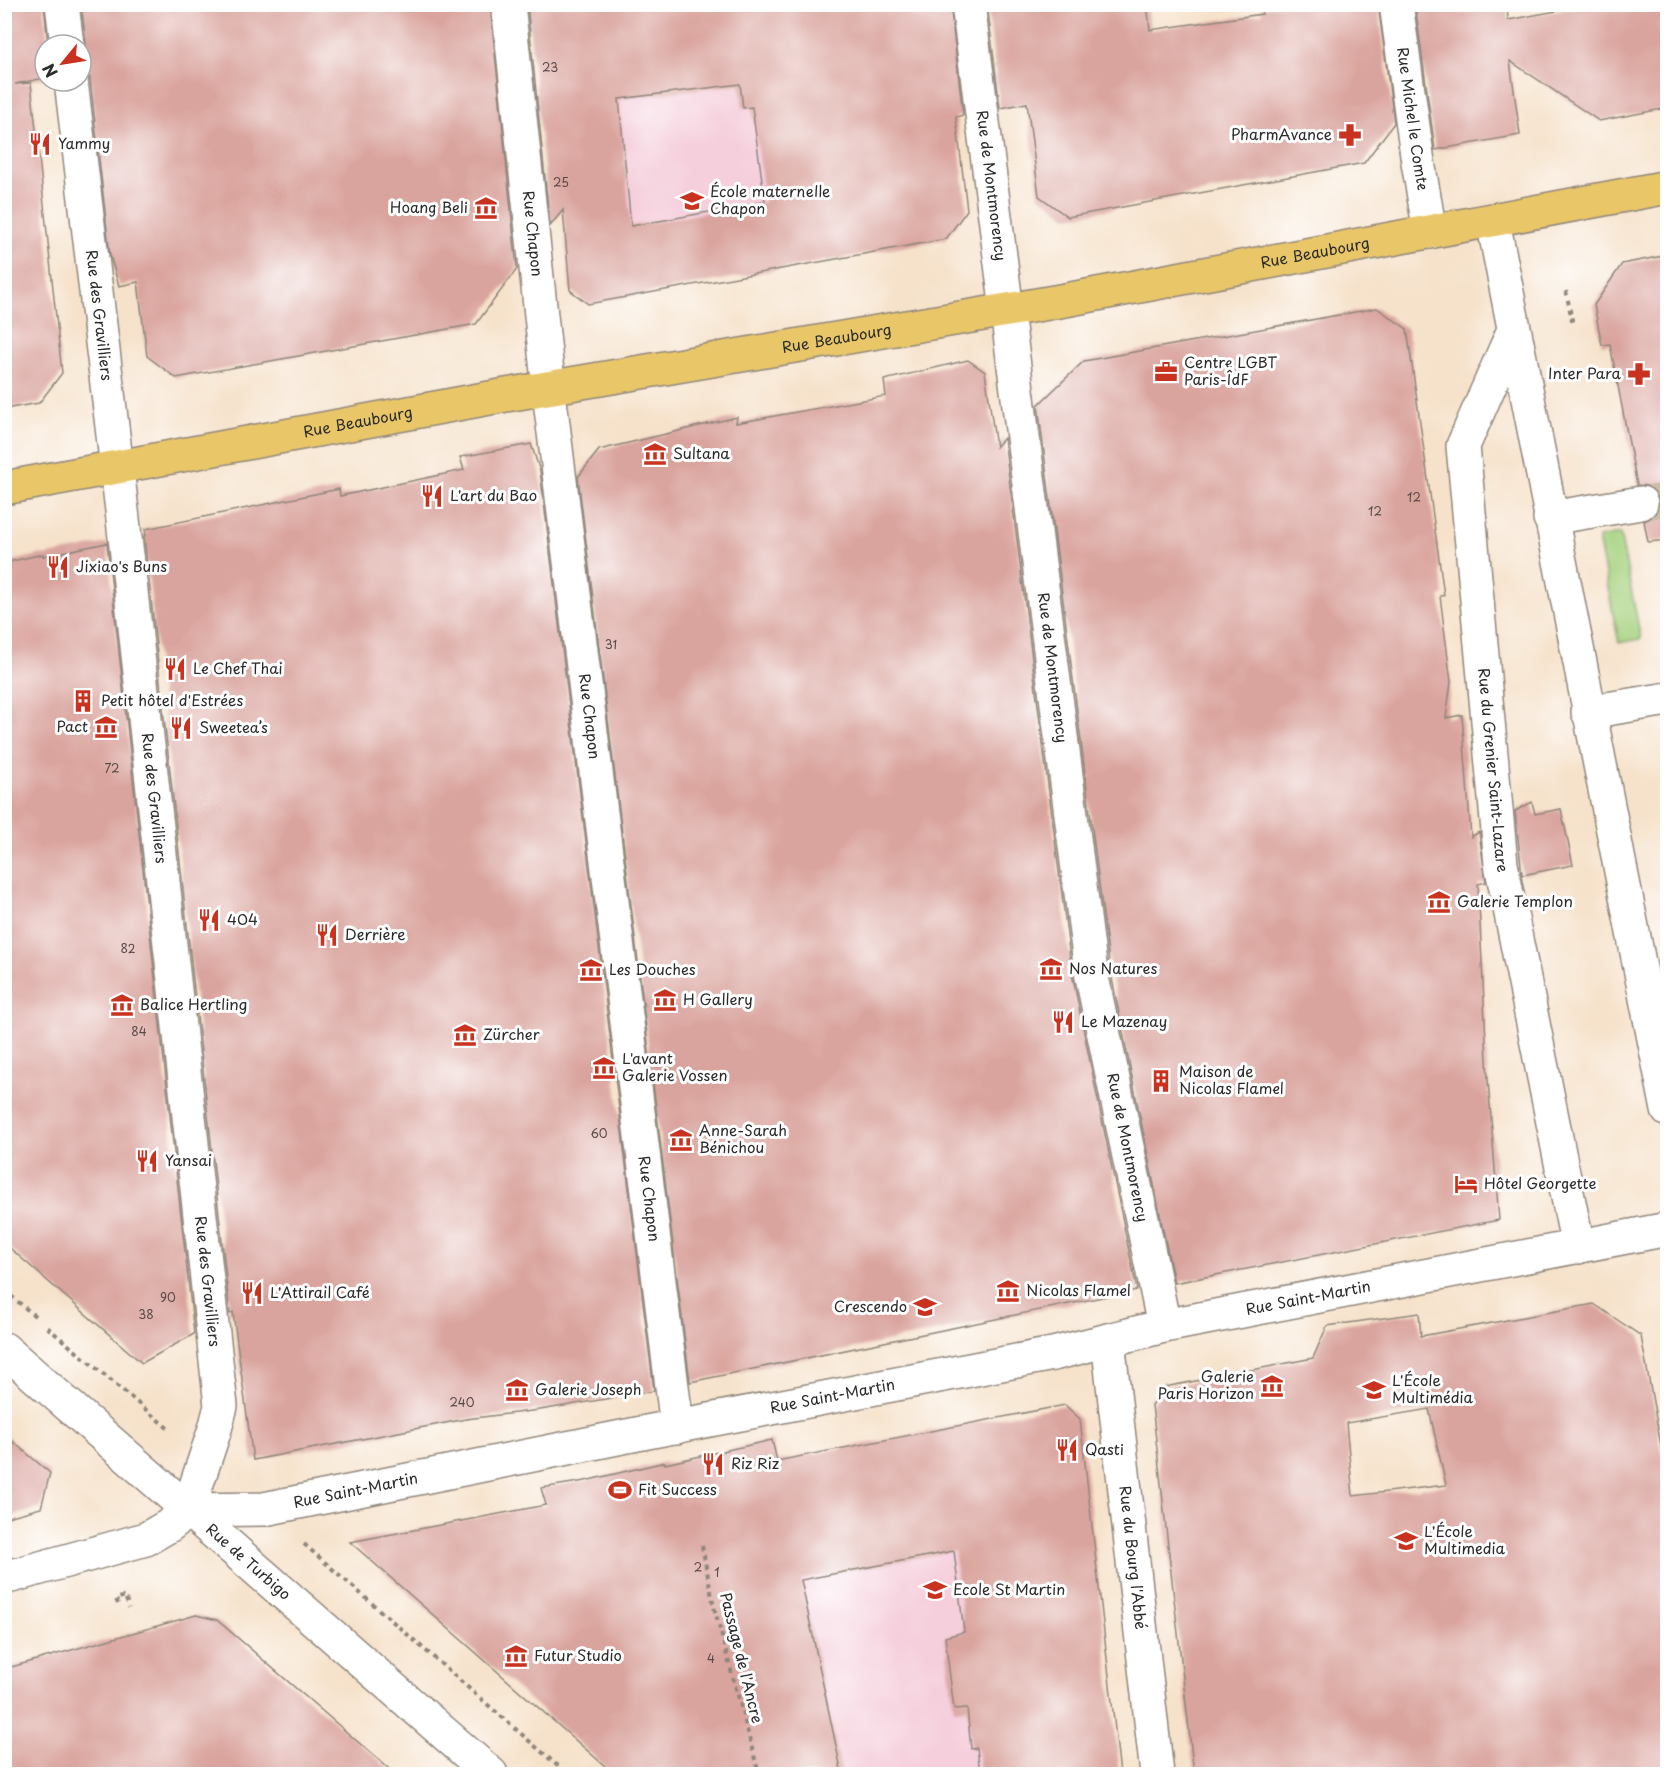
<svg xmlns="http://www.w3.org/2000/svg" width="1672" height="1779" viewBox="0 0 1672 1779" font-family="'Playpen Sans',sans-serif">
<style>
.built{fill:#f5cfdc}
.green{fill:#a5d17e;stroke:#687e54;stroke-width:1.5}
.building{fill:#daa49e;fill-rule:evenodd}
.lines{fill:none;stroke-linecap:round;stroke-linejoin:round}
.minor-tunnel{stroke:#cdbdab;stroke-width:33;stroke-dasharray:33 16;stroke-linecap:butt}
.minor-casing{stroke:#90867b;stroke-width:36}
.major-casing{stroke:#90867b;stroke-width:36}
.path{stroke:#90867b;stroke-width:4;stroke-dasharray:4.5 4.5;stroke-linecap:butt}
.minor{stroke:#fff;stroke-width:33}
.major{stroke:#e9c769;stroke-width:33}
.labels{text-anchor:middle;stroke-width:6;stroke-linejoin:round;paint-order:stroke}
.number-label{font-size:12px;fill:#574948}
.street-label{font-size:15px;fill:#2b2b2b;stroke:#fff}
.poi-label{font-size:15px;fill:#2b2b2b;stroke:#fff;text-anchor:start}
</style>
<rect width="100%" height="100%" fill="#fff"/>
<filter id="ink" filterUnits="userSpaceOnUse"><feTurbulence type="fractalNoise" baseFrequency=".0167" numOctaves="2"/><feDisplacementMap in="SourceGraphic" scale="12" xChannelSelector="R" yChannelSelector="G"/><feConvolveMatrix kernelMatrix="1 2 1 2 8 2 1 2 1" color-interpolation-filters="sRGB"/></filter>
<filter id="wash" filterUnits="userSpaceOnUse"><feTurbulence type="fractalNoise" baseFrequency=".008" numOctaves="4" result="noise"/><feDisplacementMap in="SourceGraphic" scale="24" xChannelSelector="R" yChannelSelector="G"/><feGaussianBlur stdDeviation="1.35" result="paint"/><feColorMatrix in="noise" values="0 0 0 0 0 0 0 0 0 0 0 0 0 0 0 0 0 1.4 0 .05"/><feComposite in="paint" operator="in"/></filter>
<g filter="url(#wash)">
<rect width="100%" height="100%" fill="#f6e2cb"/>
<g class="built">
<polygon points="742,84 764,94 829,260 588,304 570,290 561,183 610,100"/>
<polygon points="1046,1409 997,1774 842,1774 813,1646 786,1496 777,1461"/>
</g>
<polygon class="green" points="1620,534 1641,639 1619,643 1598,538"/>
<g id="blocks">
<g class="building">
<polygon points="4,4 44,4 48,45 45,45 45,78 15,84 31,83 62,373 39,403 4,409"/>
<polygon points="81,4 490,4 517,269 476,324 176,378 147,356 138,282 119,286 110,255 90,79 86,70 81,66 81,57 84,52 86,43"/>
<path d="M527,4H950L963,115L956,117L967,210L946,239L588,304L570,290L563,210L550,226ZM740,84L743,108L752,107L765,202L631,226L619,99Z"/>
<polygon points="987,4 1147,4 1150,30 1262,14 1261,8 1283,4 1378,4 1394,123 1364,163 1068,217 1039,196 1027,103 1000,108"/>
<polygon points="1415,4 1507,4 1508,20 1595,4 1668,4 1668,108 1599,121 1510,61 1520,135 1435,150"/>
<polygon points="1668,255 1668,540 1648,542 1644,521 1653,517 1658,510 1659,499 1655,491 1648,486 1637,485 1610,344 1602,345 1594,305 1622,264"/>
<polygon points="1377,308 1407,329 1444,595 1440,596 1451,682 1446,718 1462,715 1471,837 1479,832 1486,882 1478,884 1488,1080 1499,1220 1174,1283 1110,969 1038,405 1084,361"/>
<polygon points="968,360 985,372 996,447 1004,438 1072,974 1137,1290 690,1382 578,477 599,450 737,417 736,423 886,396 884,380"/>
<polygon points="531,444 540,471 654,1391 540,1410 466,1419 253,1460 233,1312 230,1314 144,536 146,535 145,529 339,489 340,496 464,470 460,457"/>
<polygon points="107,543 194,1334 142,1363 4,1243 4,563 43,554 43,556"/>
<polygon points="1532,802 1535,814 1561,809 1573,865 1522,875 1515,811"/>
<path d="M1594,1304L1641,1336L1668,1484V1774H1194L1152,1405L1165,1387L1313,1358L1327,1326L1419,1313L1421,1336ZM1429,1409L1446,1485L1353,1496L1346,1423Z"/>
<polygon points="1065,1405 1080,1419 1120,1774 997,1774 997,1771 980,1772 977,1748 971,1749 967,1708 954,1709 945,1637 964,1632 954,1551 801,1580 842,1774 614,1774 350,1542 546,1505 541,1488 585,1481 665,1462 665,1464 772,1440 777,1461"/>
<polygon points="4,1434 50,1473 41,1508 4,1518"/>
<polygon points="196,1615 217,1620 395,1774 4,1774 4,1669"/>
</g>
</g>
</g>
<g filter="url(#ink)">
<use href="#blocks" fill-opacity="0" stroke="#90867b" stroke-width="1.5"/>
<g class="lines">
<polyline class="minor-tunnel" points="1641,503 1668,500"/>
<g class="minor-casing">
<g id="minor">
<polyline points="62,4 67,45"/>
<path id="s1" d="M508,4L550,400L677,1427"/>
<path id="s2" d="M968,4L1091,972L1164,1326"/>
<path id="s3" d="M1396,4L1418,162L1430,232"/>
<path id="s4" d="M71,81L123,519L221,1406L215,1429L188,1510"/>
<polyline points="1493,221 1668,1110"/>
<path id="s5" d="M1513,332L1463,446L1501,864L1578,1247"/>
<polyline points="1550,518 1641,503"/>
<polyline points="1588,712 1668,699"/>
<path id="s6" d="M1108,1340L1157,1774"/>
<path id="s7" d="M4,1349L491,1774"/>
<path id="s8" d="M4,1578L146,1539L170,1525L188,1510L264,1509L647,1432L1053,1354L1164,1326L1668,1229"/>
</g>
</g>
<g class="major-casing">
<g id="major">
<path id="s9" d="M4,488L506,395L1060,301L1668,187"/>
</g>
</g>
<g class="path">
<polyline points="1566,291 1573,325"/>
<polyline points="4,1290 35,1316"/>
<polyline points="47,1327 170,1430"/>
<polyline points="304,1544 567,1774"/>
<polyline points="702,1546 714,1607 759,1774"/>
<polyline points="118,1604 116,1599 125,1596 129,1608"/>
</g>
<use href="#minor" class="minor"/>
<use href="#major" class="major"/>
</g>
</g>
<defs>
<g id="pharmacy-bare" transform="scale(1.8)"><path d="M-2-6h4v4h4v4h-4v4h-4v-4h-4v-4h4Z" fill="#c8321e" stroke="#fff" stroke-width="2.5" paint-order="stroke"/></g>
<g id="restaurant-bare" transform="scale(1.8)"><path d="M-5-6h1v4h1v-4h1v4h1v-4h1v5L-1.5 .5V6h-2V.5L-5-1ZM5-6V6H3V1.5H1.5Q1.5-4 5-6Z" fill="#c8321e" stroke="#fff" stroke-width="2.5" paint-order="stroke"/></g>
<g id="school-bare" transform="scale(1.8)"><path d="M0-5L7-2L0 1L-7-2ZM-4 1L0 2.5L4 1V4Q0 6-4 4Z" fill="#c8321e" stroke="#fff" stroke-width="2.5" paint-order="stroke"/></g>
<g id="museum-bare" transform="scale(1.8)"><path d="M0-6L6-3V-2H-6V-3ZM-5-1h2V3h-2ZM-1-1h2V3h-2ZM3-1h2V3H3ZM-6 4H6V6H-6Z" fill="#c8321e" stroke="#fff" stroke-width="2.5" paint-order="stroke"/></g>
<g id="office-bare" transform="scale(1.8)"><path d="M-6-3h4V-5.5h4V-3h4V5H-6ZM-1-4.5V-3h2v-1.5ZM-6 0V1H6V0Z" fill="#c8321e" stroke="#fff" stroke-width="2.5" paint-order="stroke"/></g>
<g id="building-bare" transform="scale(1.8)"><path d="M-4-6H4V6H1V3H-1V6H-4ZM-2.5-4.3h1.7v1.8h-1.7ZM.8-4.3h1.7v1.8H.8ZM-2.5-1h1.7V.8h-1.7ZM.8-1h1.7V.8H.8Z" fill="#c8321e" stroke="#fff" stroke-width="2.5" paint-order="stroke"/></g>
<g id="hotel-bare" transform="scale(1.8)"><path d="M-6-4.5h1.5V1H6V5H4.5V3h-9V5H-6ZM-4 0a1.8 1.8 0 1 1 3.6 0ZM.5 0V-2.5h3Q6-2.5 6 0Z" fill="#c8321e" stroke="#fff" stroke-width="2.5" paint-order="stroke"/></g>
<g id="university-bare" transform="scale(1.8)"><path d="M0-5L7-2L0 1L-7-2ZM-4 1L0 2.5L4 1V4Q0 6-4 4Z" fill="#c8321e" stroke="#fff" stroke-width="2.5" paint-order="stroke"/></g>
<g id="stadium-bare" transform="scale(1.8)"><path d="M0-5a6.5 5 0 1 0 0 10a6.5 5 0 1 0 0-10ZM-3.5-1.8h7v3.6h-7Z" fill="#c8321e" stroke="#fff" stroke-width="2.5" paint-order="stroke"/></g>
</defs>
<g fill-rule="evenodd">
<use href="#pharmacy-bare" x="1350" y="135"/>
<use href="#restaurant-bare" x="40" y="144"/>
<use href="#school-bare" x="692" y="201"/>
<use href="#museum-bare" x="486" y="208"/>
<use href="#office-bare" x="1166" y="372"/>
<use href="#pharmacy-bare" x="1639" y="374"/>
<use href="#museum-bare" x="655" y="454"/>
<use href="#restaurant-bare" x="432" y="496"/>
<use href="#restaurant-bare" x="58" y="567"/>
<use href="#restaurant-bare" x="175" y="669"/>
<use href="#building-bare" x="83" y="701"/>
<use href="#museum-bare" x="106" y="727"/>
<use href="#restaurant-bare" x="181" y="728"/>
<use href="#museum-bare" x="1439" y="902"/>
<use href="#restaurant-bare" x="209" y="920"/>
<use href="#restaurant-bare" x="327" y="935"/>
<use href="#museum-bare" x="1051" y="969"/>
<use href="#museum-bare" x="591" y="970"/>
<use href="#museum-bare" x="665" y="1000"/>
<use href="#museum-bare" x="122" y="1005"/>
<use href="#restaurant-bare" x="1063" y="1022"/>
<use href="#museum-bare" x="465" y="1035"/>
<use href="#museum-bare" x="604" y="1068"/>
<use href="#building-bare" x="1161" y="1081"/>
<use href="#museum-bare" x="681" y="1140"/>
<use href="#restaurant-bare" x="147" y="1161"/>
<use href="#hotel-bare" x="1466" y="1184"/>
<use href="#museum-bare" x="1008" y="1291"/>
<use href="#restaurant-bare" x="252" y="1293"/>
<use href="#school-bare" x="925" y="1307"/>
<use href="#museum-bare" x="1272" y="1386"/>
<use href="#museum-bare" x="517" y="1390"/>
<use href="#university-bare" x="1374" y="1390"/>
<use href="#restaurant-bare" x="1067" y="1450"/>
<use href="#restaurant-bare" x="713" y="1464"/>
<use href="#stadium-bare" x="620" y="1490"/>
<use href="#university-bare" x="1406" y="1541"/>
<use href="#school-bare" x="935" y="1590"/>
<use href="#museum-bare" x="516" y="1656"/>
</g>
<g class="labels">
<g class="number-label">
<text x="550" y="72">23</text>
<text x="561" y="187">25</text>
<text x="1414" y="502">12</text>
<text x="1375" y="516">12</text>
<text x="611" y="649">31</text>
<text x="112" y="773">72</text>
<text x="128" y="953">82</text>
<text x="139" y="1036">84</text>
<text x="599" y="1138">60</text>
<text x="168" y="1302">90</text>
<text x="146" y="1319">38</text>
<text x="462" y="1407">240</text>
<text x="698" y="1572">2</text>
<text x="717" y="1577">1</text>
<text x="711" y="1663">4</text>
</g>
<g class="street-label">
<text dy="5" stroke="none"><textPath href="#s3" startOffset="116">Rue Michel le Comte</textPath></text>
<text dy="5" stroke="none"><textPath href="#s2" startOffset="183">Rue de Montmorency</textPath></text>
<text dy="5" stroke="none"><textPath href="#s1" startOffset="231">Rue Chapon</textPath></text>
<text dy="5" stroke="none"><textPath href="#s9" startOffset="1332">Rue Beaubourg</textPath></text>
<text dy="5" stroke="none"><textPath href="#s4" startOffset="236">Rue des Gravilliers</textPath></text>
<text dy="5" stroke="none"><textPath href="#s9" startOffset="846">Rue Beaubourg</textPath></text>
<text dy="5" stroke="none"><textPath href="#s9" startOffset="360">Rue Beaubourg</textPath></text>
<text dy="5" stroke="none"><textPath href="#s2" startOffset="669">Rue de Montmorency</textPath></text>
<text dy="5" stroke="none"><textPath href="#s1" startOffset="717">Rue Chapon</textPath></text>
<text dy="5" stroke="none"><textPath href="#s5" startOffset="450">Rue du Grenier Saint-Lazare</textPath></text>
<text dy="5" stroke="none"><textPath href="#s4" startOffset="722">Rue des Gravilliers</textPath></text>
<text dy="5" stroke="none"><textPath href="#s2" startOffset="1155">Rue de Montmorency</textPath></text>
<text dy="5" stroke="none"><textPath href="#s1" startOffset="1203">Rue Chapon</textPath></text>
<text dy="5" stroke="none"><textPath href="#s4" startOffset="1208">Rue des Gravilliers</textPath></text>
<text dy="5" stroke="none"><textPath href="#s8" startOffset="1340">Rue Saint-Martin</textPath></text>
<text dy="5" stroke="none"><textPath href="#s8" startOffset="854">Rue Saint-Martin</textPath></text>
<text dy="5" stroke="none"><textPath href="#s8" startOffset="368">Rue Saint-Martin</textPath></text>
<text dy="5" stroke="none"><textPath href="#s6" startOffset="219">Rue du Bourg l'Abbé</textPath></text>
<text dy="5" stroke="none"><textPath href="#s7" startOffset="324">Rue de Turbigo</textPath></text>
<text transform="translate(741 1658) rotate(76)" y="5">Passage de l'Ancre</text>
</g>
<g class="poi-label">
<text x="1332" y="140" text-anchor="end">PharmAvance</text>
<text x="58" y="149">Yammy</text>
<text x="710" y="197">École maternelle<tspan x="710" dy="17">Chapon</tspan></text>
<text x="468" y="213" text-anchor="end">Hoang Beli</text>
<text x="1184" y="368">Centre LGBT<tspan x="1184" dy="17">Paris-ÎdF</tspan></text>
<text x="1621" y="379" text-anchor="end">Inter Para</text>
<text x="673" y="459">Sultana</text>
<text x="450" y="501">L'art du Bao</text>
<text x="76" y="572">Jixiao's Buns</text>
<text x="193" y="674">Le Chef Thai</text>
<text x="101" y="706">Petit hôtel d'Estrées</text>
<text x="88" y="732" text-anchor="end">Pact</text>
<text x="199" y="733">Sweetea’s</text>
<text x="1457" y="907">Galerie Templon</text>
<text x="227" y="925">404</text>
<text x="345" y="940">Derrière</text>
<text x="1069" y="974">Nos Natures</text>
<text x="609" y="975">Les Douches</text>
<text x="683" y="1005">H Gallery</text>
<text x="140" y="1010">Balice Hertling</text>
<text x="1081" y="1027">Le Mazenay</text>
<text x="483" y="1040">Zürcher</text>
<text x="622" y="1064">L'avant<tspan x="622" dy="17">Galerie Vossen</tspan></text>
<text x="1179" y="1077">Maison de<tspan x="1179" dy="17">Nicolas Flamel</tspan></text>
<text x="699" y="1136">Anne-Sarah<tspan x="699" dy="17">Bénichou</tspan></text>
<text x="165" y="1166">Yansai</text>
<text x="1484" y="1189">Hôtel Georgette</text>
<text x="1026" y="1296">Nicolas Flamel</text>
<text x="270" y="1298">L'Attirail Café</text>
<text x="907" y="1312" text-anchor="end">Crescendo</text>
<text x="1254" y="1382" text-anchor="end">Galerie<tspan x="1254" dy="17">Paris Horizon</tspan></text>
<text x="1392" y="1386">L'École<tspan x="1392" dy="17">Multimédia</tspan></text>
<text x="535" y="1395">Galerie Joseph</text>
<text x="1085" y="1455">Qasti</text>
<text x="731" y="1469">Riz Riz</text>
<text x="638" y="1495">Fit Success</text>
<text x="1424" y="1537">L'École<tspan x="1424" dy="17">Multimedia</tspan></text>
<text x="953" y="1595">Ecole St Martin</text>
<text x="534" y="1661">Futur Studio</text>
</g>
</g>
<rect width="1672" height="1779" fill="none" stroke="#fff" stroke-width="24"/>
<g transform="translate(63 63) rotate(240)"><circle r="28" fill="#ffffff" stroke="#aaaaaa" stroke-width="1.5"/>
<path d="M0-4.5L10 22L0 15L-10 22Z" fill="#c8321e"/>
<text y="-9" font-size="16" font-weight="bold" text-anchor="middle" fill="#2b2b2b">N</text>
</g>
</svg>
